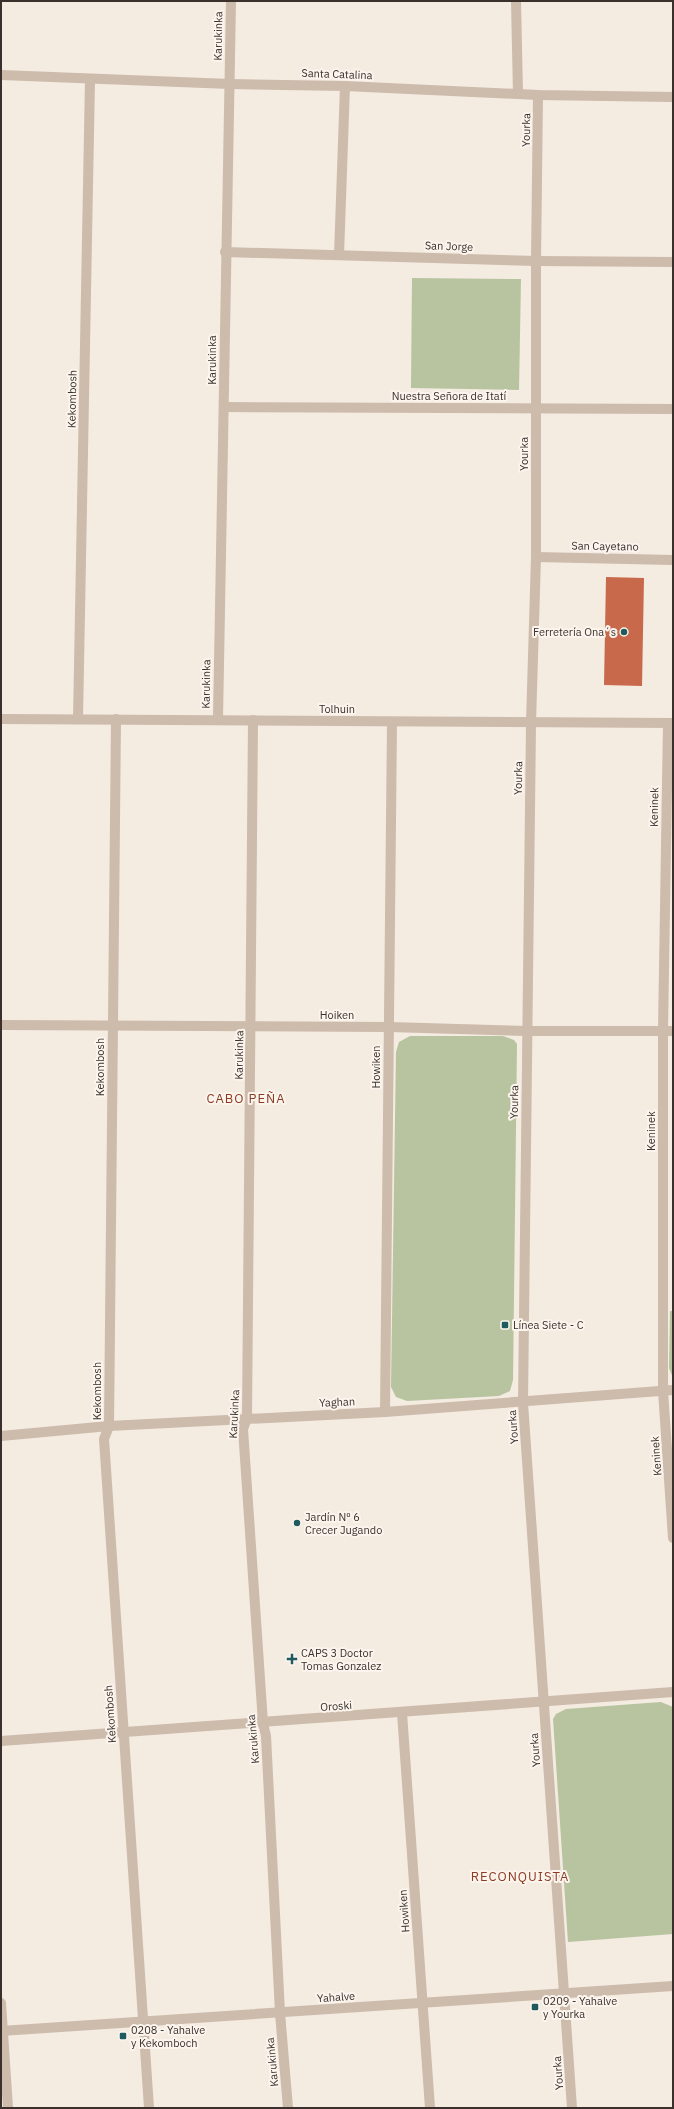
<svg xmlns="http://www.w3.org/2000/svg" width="674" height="2109" viewBox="0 0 674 2109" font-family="'IBM Plex Sans',sans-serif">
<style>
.green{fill:#b8c4a0}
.building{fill:#c8694b}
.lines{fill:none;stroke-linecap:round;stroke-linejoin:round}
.minor{stroke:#cdbbac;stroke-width:10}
.poi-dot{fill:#1f5a5e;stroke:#fbf5ee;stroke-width:1.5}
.labels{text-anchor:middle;stroke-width:4;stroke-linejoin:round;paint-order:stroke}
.street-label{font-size:11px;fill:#3b302b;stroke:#fbf5ee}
.poi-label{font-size:11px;fill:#3b302b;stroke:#fbf5ee;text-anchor:start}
.quarter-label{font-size:13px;letter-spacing:1px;fill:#8c3b22;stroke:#fbf5ee}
</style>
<rect width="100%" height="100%" fill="#f4ebe1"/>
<g class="green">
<polygon points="412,278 521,279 519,390 411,388"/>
<polygon points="410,1036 503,1036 514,1040 517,1044 513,1380 510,1391 499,1396 407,1401 396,1397 391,1387 396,1052 399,1042"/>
<polygon points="670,1311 673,1311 673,1378 669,1368"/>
<polygon points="661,1702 673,1707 673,1934 568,1942 553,1719 556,1714 566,1709"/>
</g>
<polygon class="building" points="606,577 644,578 642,686 604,685"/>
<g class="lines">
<g class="minor">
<polyline points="516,1 518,94"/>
<polyline points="1,75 230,84 345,86 538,95 673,97"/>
<polyline points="538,95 536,261 536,557 531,723 523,1403 572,2108"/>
<polyline points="225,252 536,261 673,262"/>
<polyline points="339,255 345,86"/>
<polyline points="224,407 673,409"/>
<polyline points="536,557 673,560"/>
<polyline points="1,719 673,723"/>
<polyline points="78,719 90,79"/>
<polyline points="116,719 109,1426 104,1439 149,2108"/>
<polyline points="218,719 231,1"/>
<polyline points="253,720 247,1418 243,1429 263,1723 266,1736 280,2013 288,2108"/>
<polyline points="668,723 663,1031 663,1391 673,1538"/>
<polyline points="1,1025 389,1027 527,1031 673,1031"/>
<polyline points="385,1412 392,722"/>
<polyline points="1,1436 109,1426 385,1412 673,1390"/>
<polyline points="402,1713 430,2108"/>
<polyline points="1,1741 673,1692"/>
<polyline points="1,2003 8,2108"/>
<polyline points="1,2031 673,1986"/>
</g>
</g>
<g class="poi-dot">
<circle cx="624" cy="632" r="4"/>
<rect x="501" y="1321" width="8" height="8" rx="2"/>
<circle cx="297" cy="1523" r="4"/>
<path d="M290 1653h4v4h4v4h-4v4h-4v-4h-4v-4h4z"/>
<rect x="531" y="2003" width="8" height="8" rx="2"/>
<rect x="119" y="2032" width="8" height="8" rx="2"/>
</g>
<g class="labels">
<g class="street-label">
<text transform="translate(218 36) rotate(-89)" y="4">Karukinka</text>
<text transform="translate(337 74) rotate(2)" y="4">Santa Catalina</text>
<text transform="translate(526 130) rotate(-89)" y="4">Yourka</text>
<text transform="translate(449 246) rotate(2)" y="4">San Jorge</text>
<text transform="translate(212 360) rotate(-90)" y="4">Karukinka</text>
<text x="449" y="400">Nuestra Señora de Itatí</text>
<text transform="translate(72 399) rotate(-89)" y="4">Kekombosh</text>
<text transform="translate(524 454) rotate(-90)" y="4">Yourka</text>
<text transform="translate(605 546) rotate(1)" y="4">San Cayetano</text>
<text transform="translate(206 684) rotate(-89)" y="4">Karukinka</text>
<text x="337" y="713">Tolhuin</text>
<text transform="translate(518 778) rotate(-89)" y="4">Yourka</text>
<text transform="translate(654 807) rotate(-89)" y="4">Keninek</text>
<text x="337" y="1019">Hoiken</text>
<text transform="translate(239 1055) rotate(-89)" y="4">Karukinka</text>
<text transform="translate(100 1067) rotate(-90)" y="4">Kekombosh</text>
<text transform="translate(376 1067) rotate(-90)" y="4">Howiken</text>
<text transform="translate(514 1102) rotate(-89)" y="4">Yourka</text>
<text transform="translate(651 1131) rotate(-90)" y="4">Keninek</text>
<text transform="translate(97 1391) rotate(-90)" y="4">Kekombosh</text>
<text transform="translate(337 1402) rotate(-2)" y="4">Yaghan</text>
<text transform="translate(234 1414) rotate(-87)" y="4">Karukinka</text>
<text transform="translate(513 1427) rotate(-94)" y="4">Yourka</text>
<text transform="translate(656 1456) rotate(-94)" y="4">Keninek</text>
<text transform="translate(336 1706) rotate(-4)" y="4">Oroski</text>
<text transform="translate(110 1714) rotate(-94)" y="4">Kekombosh</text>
<text transform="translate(253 1739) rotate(-95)" y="4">Karukinka</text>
<text transform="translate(535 1750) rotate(-94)" y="4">Yourka</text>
<text transform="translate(404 1911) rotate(-94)" y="4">Howiken</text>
<text transform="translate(336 1997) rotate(-4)" y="4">Yahalve</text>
<text transform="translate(272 2062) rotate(-95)" y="4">Karukinka</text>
<text transform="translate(558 2073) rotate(-94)" y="4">Yourka</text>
</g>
<g class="poi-label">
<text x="616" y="636" text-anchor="end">Ferretería Ona´s</text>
<text x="513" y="1329">Línea Siete - C</text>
<text x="305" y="1521">Jardín Nº 6<tspan x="305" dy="13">Crecer Jugando</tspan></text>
<text x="301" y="1657">CAPS 3 Doctor<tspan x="301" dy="13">Tomas Gonzalez</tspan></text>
<text x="543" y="2005">0209 - Yahalve<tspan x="543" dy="13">y Yourka</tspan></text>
<text x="131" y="2034">0208 - Yahalve<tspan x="131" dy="13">y Kekomboch</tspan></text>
</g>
<g class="quarter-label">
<text x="246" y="1103">CABO PEÑA</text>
<text x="520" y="1881">RECONQUISTA</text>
</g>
</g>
<rect width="674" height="2109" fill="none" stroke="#3b302b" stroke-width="4"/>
</svg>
